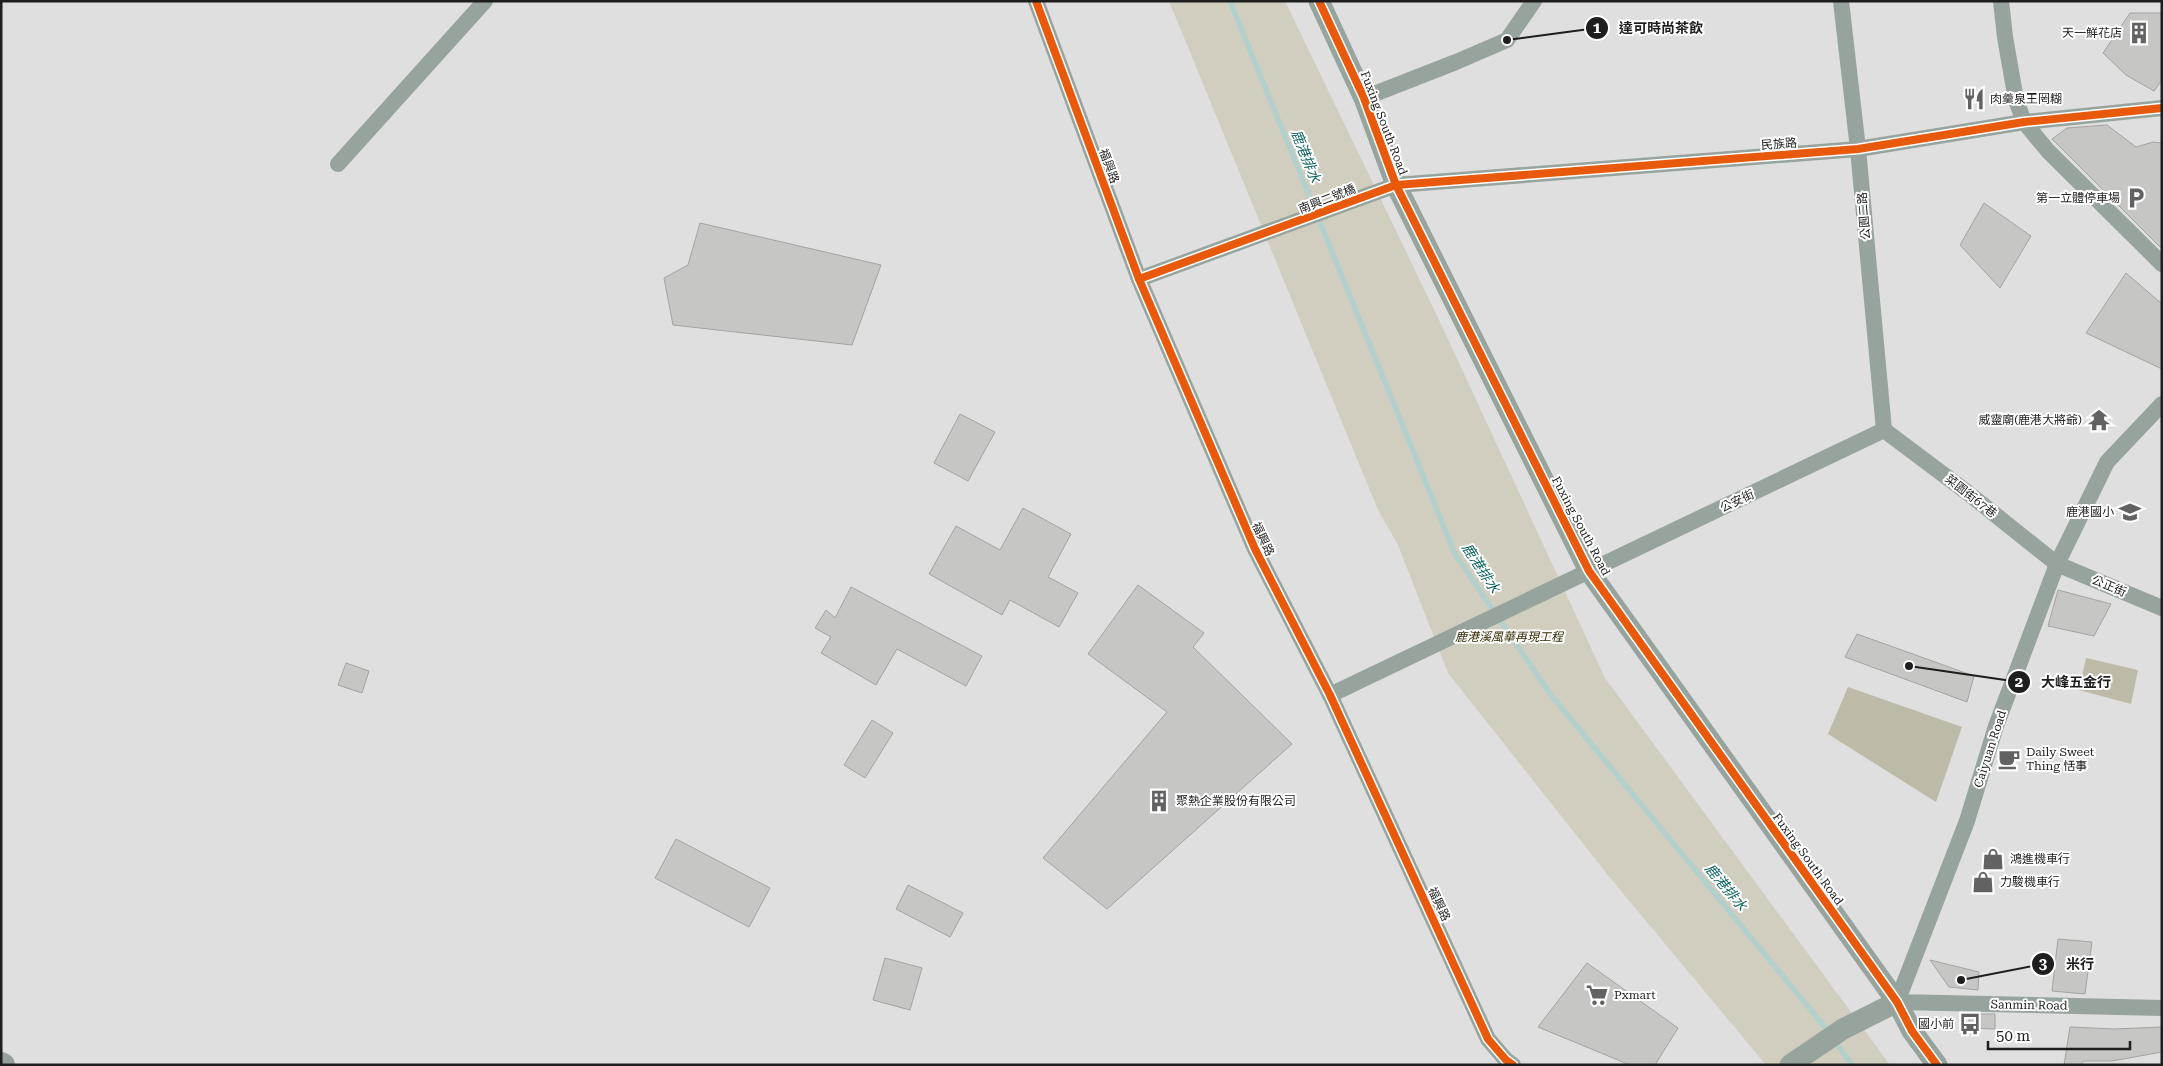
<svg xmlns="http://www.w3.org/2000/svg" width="2163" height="1066" viewBox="0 0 2163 1066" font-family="'Roboto Serif','Noto Sans TC',serif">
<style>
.green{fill:#d1cebf}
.forest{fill:#bebaa8}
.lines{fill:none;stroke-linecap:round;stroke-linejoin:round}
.stream{stroke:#b3d0cd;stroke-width:5.5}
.building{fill:#c6c7c5;stroke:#a3a3a2}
.minor{stroke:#97a39d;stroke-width:16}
.tertiary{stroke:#97a39d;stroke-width:21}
.secondary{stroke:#96a19d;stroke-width:24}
.cycleway-casing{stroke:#fff;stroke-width:11}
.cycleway{stroke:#e8590c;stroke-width:8}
.labels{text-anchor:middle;stroke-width:4;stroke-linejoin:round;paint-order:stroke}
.poi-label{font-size:12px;fill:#1d1e1d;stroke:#fff;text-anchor:start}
.street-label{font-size:12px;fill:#1d1e1d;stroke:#fff}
.park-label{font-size:12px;font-style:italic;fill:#342b00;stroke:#fff}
.water-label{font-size:14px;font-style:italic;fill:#0e655f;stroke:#fff}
.leader{fill:none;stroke:#1d1e1d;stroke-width:2}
.callout-dot{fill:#1d1e1d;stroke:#fff;stroke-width:2}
.mark-label{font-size:15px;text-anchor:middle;font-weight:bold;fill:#fff}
.callout-label{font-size:14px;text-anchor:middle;font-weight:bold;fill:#1d1e1d;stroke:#fff;stroke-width:4;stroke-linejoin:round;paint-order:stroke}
</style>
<rect width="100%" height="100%" fill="#dedfde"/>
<polygon class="green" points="1169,1 1285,1 1440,322 1605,678 1890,1065 1766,1065 1611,879 1448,673 1398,545 1378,510"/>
<g class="forest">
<polygon points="2086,658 2138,670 2131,704 2079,690"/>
<polygon points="1848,687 1962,727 1936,802 1828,734"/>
</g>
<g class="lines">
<g class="stream">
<polyline points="1230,1 1455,554 1551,695 1829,1032"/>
<polyline points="1834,1040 1852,1065"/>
</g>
</g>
<g class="building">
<polygon points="2130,13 2162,13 2162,80 2154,91 2126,75 2103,53"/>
<polygon points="2107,125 2136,147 2153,142 2162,143 2162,249 2052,139 2067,128"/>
<polygon points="1984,203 2031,236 2000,288 1960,245"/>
<polygon points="700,223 881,265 852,345 673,325 664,278 688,265"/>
<polygon points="2126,273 2162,304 2162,369 2086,333"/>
<polygon points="960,414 995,432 968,481 934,463"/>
<polygon points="1023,508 1071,534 1048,577 1078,593 1059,627 1010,600 1002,615 929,574 956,526 1000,550"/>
<polygon points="1138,585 1204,633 1193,647 1292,744 1107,909 1043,858 1167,712 1088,654"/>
<polygon points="851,587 982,656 966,686 897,649 876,685 821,653 831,637 815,628 826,610 835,618"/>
<polygon points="2058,590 2111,604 2094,636 2048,626"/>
<polygon points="1857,634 1974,676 1967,702 1845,657"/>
<polygon points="346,663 369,671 362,693 338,685"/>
<polygon points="872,720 893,733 865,778 844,765"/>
<polygon points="676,839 770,888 749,927 655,878"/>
<polygon points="908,885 963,913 950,937 896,909"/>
<polygon points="2058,939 2092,942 2085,994 2052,991"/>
<polygon points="885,958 922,968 910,1010 873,1000"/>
<polygon points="1930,960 1979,972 1978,990 1949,987"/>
<polygon points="1587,963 1678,1028 1655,1065 1630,1065 1538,1027"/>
<polygon points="1969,1014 1995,1014 1995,1029 1969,1028"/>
<polygon points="2070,1027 2114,1029 2162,1027 2162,1052 2112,1061 2084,1061 2080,1065 2064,1065"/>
</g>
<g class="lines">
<g class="minor">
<polyline points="1036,1 1139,279 1255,549 1330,695 1488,1039 1506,1060 1513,1065"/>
<polyline points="1841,1 1858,149 1884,430"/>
<polyline points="2001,1 2005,37 2016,100 2024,122 2048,151 2162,264"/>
<polyline points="1364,98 1456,62 1507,40 1534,1"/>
<polyline points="338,164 485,1"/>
<polyline points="1139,279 1396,185 1858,149 2024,122 2162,108"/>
<polyline points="2162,404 2107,462 2057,564 1996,726 1967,821 1897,1002 2162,1008"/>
<polyline points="1884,430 1968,493 2057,564 2162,608"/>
<polyline points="1330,695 1884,430"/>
</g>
<g class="tertiary">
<polyline points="1319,1 1364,98 1396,185 1589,571 1897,1002 1912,1031 1937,1065"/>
<polyline points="1790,1065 1843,1029 1897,1002"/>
</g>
<polyline class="secondary" points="1,1064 3,1065"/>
<g class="cycleway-casing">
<g id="cycleway">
<polyline points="1036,1 1139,279 1255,549 1330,695 1488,1039 1506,1060 1513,1065"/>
<polyline points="1319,1 1364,98 1396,185 1589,571 1897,1002 1912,1031 1937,1065"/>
<polyline points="1139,279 1396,185 1858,149 2024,122 2162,108"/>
</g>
</g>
<use href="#cycleway" class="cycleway"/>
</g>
<defs>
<g id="building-bare" transform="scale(1.725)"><path d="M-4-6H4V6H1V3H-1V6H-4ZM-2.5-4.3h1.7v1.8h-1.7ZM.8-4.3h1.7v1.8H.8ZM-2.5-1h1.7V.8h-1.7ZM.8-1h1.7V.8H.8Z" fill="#616261" stroke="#fff" stroke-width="2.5" paint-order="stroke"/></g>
<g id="restaurant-bare" transform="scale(1.725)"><path d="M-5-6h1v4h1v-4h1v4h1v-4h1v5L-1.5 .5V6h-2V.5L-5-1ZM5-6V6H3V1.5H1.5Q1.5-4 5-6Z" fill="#616261" stroke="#fff" stroke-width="2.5" paint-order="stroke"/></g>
<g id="parking-bare" transform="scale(1.725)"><path d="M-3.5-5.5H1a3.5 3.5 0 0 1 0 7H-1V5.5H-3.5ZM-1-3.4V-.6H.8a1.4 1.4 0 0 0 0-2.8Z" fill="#616261" stroke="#fff" stroke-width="2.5" paint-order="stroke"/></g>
<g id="temple-bare" transform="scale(1.725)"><path d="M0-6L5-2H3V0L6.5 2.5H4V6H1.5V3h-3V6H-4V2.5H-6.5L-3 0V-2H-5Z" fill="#616261" stroke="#fff" stroke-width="2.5" paint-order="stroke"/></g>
<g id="school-bare" transform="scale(1.725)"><path d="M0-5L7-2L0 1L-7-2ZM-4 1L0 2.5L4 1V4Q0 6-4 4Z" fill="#616261" stroke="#fff" stroke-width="2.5" paint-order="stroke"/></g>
<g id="cafe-bare" transform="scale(1.725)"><path d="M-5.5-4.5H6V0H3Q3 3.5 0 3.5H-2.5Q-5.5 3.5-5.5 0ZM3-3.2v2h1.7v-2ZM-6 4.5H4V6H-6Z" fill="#616261" stroke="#fff" stroke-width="2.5" paint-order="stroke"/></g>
<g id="shop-bare" transform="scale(1.725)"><path d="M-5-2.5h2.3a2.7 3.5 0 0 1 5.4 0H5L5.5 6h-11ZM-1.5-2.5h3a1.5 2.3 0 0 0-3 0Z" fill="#616261" stroke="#fff" stroke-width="2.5" paint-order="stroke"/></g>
<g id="supermarket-bare" transform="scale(1.725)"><path d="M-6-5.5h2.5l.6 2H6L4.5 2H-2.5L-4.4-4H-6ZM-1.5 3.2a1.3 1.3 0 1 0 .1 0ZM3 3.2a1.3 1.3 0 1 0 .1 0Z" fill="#616261" stroke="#fff" stroke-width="2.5" paint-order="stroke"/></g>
<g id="bus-bare" transform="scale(1.725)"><path d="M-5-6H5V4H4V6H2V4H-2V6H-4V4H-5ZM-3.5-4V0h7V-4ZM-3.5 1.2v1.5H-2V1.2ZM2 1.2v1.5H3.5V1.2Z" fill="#616261" stroke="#fff" stroke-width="2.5" paint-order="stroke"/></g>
</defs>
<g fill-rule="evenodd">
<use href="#building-bare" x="2139" y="33"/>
<use href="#restaurant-bare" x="1974" y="99"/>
<use href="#parking-bare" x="2136" y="198"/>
<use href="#temple-bare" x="2099" y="420"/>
<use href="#school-bare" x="2130" y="512"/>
<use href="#cafe-bare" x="2009" y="759"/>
<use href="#building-bare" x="1159" y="801"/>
<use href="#shop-bare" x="1993" y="859"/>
<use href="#shop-bare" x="1983" y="882"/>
<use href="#supermarket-bare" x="1597" y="995"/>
<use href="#bus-bare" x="1970" y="1024"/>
</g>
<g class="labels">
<g class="poi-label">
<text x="2122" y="37" text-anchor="end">天一鮮花店</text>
<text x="1990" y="103">肉羹泉王罔糊</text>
<text x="2120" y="202" text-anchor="end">第一立體停車場</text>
<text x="2082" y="424" text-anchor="end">威靈廟(鹿港大將爺)</text>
<text x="2114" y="516" text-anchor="end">鹿港國小</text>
<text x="2026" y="756">Daily Sweet<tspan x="2026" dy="14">Thing 恬事</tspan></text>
<text x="1176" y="805">聚熱企業股份有限公司</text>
<text x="2010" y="863">鴻進機車行</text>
<text x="2000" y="886">力駿機車行</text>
<text x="1614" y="999">Pxmart</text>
<text x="1954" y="1028" text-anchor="end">國小前</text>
</g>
<g class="street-label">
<text transform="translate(1384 123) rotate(69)" y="4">Fuxing South Road</text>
<text transform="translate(1779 144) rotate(-4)" y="4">民族路</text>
<text transform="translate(1109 166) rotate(70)" y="4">福興路</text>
<text transform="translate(1327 199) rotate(-21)" y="4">南興二號橋</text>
<text transform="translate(1864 216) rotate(-95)" y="4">公園二路</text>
<text transform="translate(1971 496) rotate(38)" y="4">菜園街67巷</text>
<text transform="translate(1737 501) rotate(-25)" y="4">公安街</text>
<text transform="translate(1581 526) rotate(62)" y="4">Fuxing South Road</text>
<text transform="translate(1263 539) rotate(65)" y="4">福興路</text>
<text transform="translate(2109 586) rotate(23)" y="4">公正街</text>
<text transform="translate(1990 749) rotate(-72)" y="4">Caiyuan Road</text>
<text transform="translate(1808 859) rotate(54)" y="4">Fuxing South Road</text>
<text transform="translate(1439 904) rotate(65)" y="4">福興路</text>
<text transform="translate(2029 1005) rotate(1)" y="4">Sanmin Road</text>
</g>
<g class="park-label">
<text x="1509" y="641">鹿港溪風華再現工程</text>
</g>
<g class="water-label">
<text transform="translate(1306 156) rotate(68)" y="5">鹿港排水</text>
<text transform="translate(1481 568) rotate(57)" y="5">鹿港排水</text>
<text transform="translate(1726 887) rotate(50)" y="5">鹿港排水</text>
</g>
</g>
<path class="leader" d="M1507 40L1597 28M1909 666L2019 682M1961 980L2043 964"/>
<g class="callout-dot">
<circle cx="1507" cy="40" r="5"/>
<circle cx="1909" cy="666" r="5"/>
<circle cx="1961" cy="980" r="5"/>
<circle cx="1597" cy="28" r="12"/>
<circle cx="2019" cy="682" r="12"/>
<circle cx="2043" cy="964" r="12"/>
</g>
<g class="mark-label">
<text x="1597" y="33">1</text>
<text x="2019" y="687">2</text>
<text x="2043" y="969">3</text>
</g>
<g class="callout-label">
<text x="1661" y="33">達可時尚茶飲</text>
<text x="2076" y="687">大峰五金行</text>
<text x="2080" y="969">米行</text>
</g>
<rect width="2163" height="1066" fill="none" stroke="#1d1e1d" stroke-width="5"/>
<path d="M1988 1041v8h142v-8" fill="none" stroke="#1d1e1d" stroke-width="2.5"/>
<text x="1996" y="1041" font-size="15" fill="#1d1e1d" stroke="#ffffff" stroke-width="4" paint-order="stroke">50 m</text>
</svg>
